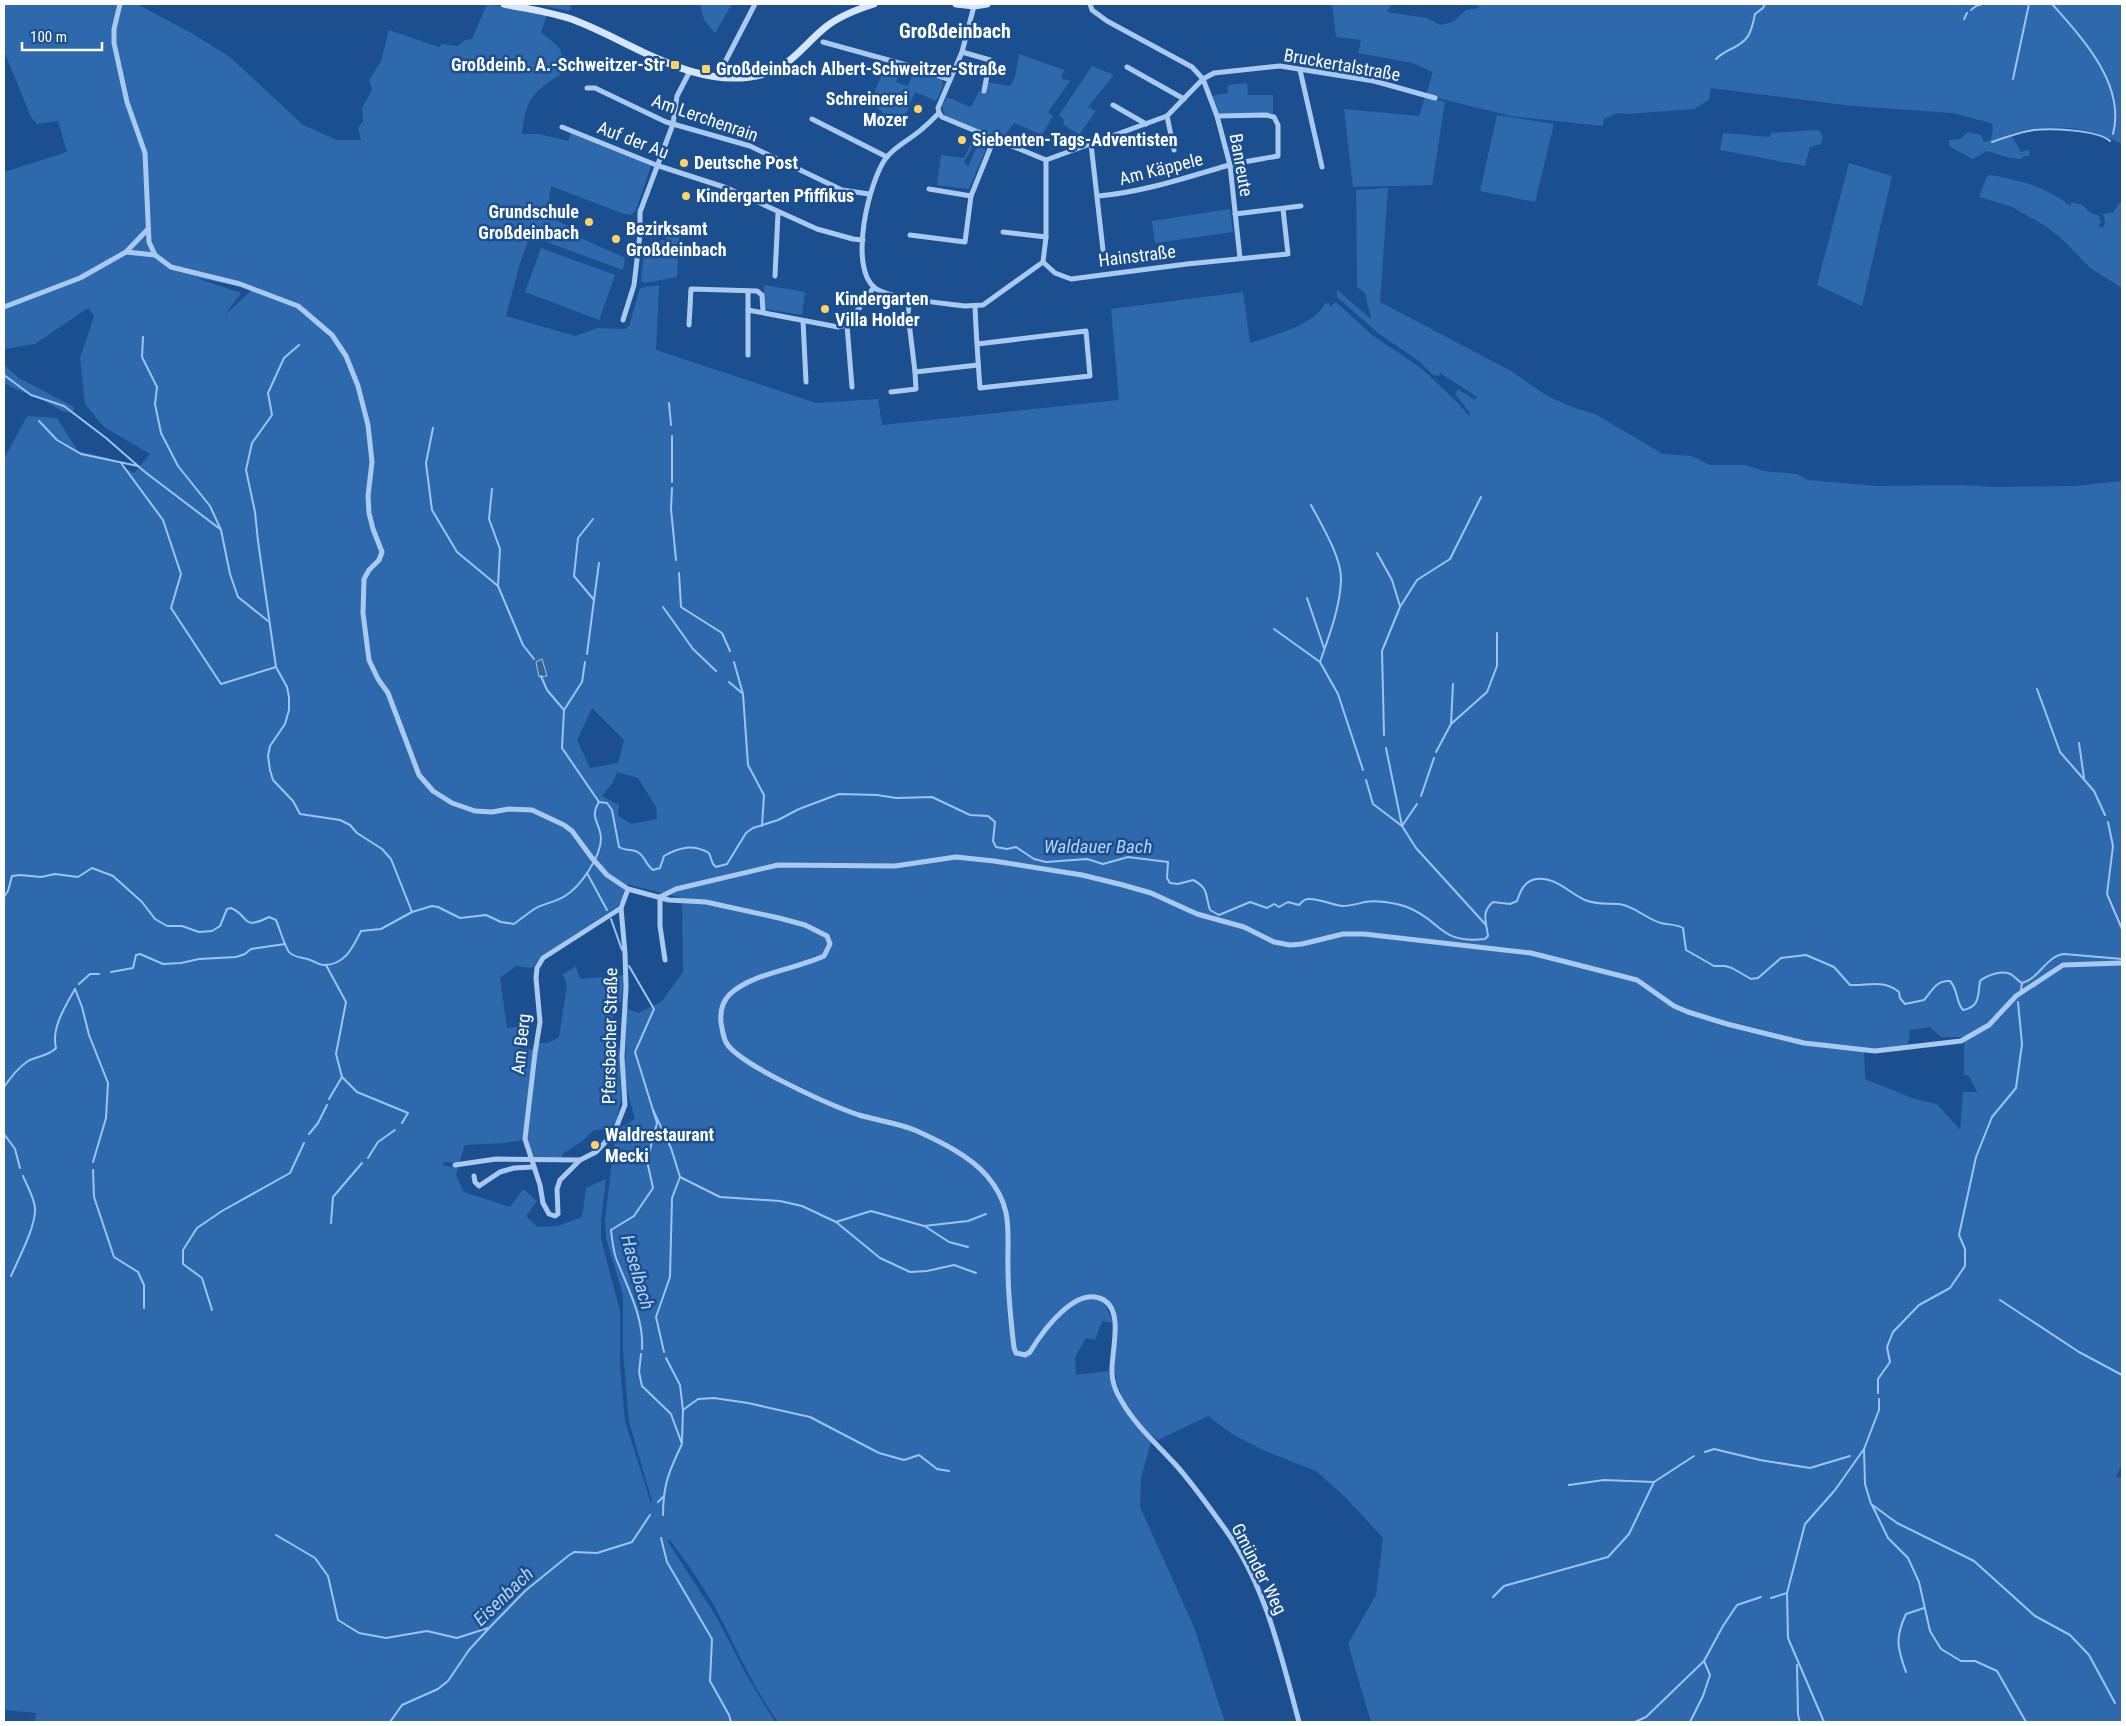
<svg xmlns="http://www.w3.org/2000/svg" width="2126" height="1726" viewBox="0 0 2126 1726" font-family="'Roboto Condensed',sans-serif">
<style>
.green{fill:#2e69ad;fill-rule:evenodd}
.water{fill:#3c6290;stroke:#9cc4f0}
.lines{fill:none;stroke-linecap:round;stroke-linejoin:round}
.stream{stroke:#9cc4f0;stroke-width:2}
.street{stroke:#a9c9ee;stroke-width:5}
.secondary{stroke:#d6e6fa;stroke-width:7}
.poi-dot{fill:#ffd166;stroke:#1b4f8f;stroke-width:2}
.labels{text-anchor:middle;stroke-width:5;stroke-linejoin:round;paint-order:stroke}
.poi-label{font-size:18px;font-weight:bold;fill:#fff;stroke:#1b4f8f;text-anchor:start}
.street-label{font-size:18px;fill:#fff;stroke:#1b4f8f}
.water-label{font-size:19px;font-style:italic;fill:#b5d3f5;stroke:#1b4f8f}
.quarter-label{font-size:20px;font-weight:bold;fill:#fff;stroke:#1b4f8f}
</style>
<rect width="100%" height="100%" fill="#1b4f8f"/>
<g class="green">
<path d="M4,4H137L193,34L230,57L303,125L337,140H361L358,128L363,121L362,108L372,90L369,80L381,61L389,30L439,47L442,44L458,46L465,40L472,39L487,4L547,15L541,32C560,48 565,48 561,74C532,93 526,99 522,134H539L568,141L571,132L651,166L636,210L631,215L624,214L551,186L547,216L568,226L570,238H581L625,258L623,270L530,236L520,263L506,316L575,336L598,328L625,329L629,326L640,288L659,285L656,350L816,403L878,399L882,425L1119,400L1111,309L1243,292L1250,343C1273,335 1313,326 1325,304L1329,303L1330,307L1336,302L1372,335L1421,368L1458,403L1469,416L1470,413L1455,394L1458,389L1475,400L1477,397L1440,373L1439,376L1433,375L1419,361L1378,333L1337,297V290L1371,319L1365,293L1357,287L1356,190L1388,188L1380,302L1511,371L1547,396L1575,408L1595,414L1663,454L1692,456L1710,465H1745L1764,471L1797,474L1808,480L1877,486L1962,485L1995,487L2076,486L2122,481V1464L2116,1477L2122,1478V1722H1371L1348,1644L1376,1595L1383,1538L1346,1498L1316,1471L1265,1451L1232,1434L1208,1416L1158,1440C1133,1420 1112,1391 1115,1357C1116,1338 1120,1321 1111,1303L1106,1306L1113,1323L1102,1321L1095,1340L1086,1338L1075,1357L1076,1375L1109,1371L1112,1386L1151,1442L1141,1478L1140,1507L1194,1627L1225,1722H778C754,1689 737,1650 718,1613C704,1587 687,1563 669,1539L668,1542L716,1616L747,1676L775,1722H35L36,1713L4,1710V459L27,416L57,418L78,451L109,458L134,473L150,454L104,427L85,404L80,358L94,316L88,308L35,344L4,349V172L67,152L58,121L37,124L31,117L4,51ZM196,278L253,288V289L225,315L241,293ZM592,708L624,740L618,763L590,768L577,740ZM617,772L638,778L656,807L657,819L631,824L618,815L619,805L602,796L613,782ZM626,884L682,898L683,972L661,1002L638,1013L627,1008L625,1072L627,1090L635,1119L620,1128L615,1137L605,1219L606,1238L623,1295V1351L629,1422L652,1501L651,1503L625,1421L620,1364V1311L601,1239V1219L606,1179L586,1188L582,1217L558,1226L537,1227L526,1216L537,1201L523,1189L510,1207L464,1192L456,1175L458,1167L444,1166L443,1162L459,1163L465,1145L505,1143L524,1140L534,1050L520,1048L521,1026L507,1028L500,978L516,966L532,968L544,955L618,906C623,899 623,892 626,884ZM1930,1027L1941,1037H1964V1075L1969,1076L1977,1092H1963L1960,1130L1937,1104L1915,1099L1865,1079L1864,1051L1908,1044L1910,1030Z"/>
<polygon points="535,4 572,4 569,11"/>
<polygon points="700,4 732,4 715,33 704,20"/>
<path d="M1332,4H1392L1387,12L1427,18L1440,25L1453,22L1466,10L1479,8L1476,4H2122V144C2082,124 2054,124 2011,134L2021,152L2028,150L2030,152L2029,156H2024L2021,159L2010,158L1987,151L1973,159L1950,147L1949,140L1960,139L1968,132L1981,135L1984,142L1991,140L1993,128L1991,123L1953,113L1853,106L1711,88L1709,100L1694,109L1628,114L1618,113L1604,119L1603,126L1511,116L1426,95L1433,72L1412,63L1358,53L1361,40L1336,37Z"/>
<polygon points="1019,54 1064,70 1061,78 1070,81 1048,112 1053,116 1042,135 1014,123 1002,139 945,116 942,106 947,97 971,107 979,91 985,93 987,82 1010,86 1015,77"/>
<polygon points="887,63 902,68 896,82 908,86 914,71 942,80 943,86 936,101 915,92 903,121 882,113 882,111 869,104"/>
<polygon points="1092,66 1114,75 1088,107 1096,111 1079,135 1063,124 1064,120 1059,115"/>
<polygon points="1247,83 1248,95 1273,95 1273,113 1220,113 1216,112 1212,96 1228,93 1228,85"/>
<polygon points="1425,97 1445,102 1432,185 1353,187 1344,109 1419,116"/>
<polygon points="1497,115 1554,124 1535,202 1480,191"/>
<polygon points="1819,130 1823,137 1821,144 1810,147 1805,166 1720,150 1723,133 1770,137 1771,133"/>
<polygon points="979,141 986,149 969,189 937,185 941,155 964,158 971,143 974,144 964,162 968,167"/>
<polygon points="1849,163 1892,176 1862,306 1817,285"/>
<path d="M1991,175C2020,180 2047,187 2070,206L2071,203L2074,202L2076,204H2081L2091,213L2100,216L2099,218L2101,223L2098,226L2103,228L2105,222L2103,214L2113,212L2122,200V288L2090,268L2062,239L2044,225L2012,207L1979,197L1987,176Z"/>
<polygon points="1230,209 1233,232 1155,243 1152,221"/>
<polygon points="668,224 680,225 677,277 645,283 641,281 645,244 657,246 661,240 666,240"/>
<polygon points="541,248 615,275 599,320 525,292"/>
<polygon points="764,285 805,292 802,315 765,309"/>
<path d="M4,365L19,378L74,407L73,413C61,414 51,403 41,399C27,393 18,391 4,383Z"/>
<polygon points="576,966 580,979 624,975 621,1002 612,1001 613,1039 619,1048 621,1101 616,1121 606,1132 605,1129 594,1130 581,1142 562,1154 562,1158 532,1158 527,1139 537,1043 548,1043 559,1037 567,986 563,974"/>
</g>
<polygon class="water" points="542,659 547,676 539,677 536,662"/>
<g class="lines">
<g class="stream">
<path d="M2052,4C2082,38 2126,84 2113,134"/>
<polyline points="1971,10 1976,6 1982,4"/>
<polyline points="1964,19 1967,13"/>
<path d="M1716,59C1720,55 1724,53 1729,50C1749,41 1751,34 1755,14L1763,8L1765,4"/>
<polyline points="2013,79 2029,4"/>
<path d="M1992,142C2006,137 2020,132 2034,130C2051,128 2098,130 2110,141"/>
<polyline points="143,337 142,357 157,387 155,404 161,433 178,466 210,506 221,530 230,574 238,597 268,621"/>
<polyline points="299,345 284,358 268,393 272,415 252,443 246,470 255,512 258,541 276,667 287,687 289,697 289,710 285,724 270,746 268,756 270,770 273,780 293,801 300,814 340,820 350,825 357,833 382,849 391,859 412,912"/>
<polyline points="4,375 31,395 64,406 106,438 145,472 220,529"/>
<polyline points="669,403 671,425"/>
<polyline points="39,421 57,440 81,454 138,466"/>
<polyline points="433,428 426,463 432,510 457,552 498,586 523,645 534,659"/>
<polyline points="672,436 672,482"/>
<polyline points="121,463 163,520 181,574 171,608 221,684 276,667"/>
<polyline points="672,488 671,509 676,560"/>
<polyline points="492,489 489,519 500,549 498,586"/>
<path d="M1311,505C1321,524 1342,558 1341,580C1340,608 1329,636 1320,662L1338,694L1363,770"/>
<polyline points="1377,553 1392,580 1400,606"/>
<polyline points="679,573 681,607 722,633 730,651"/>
<polyline points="1307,598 1324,648"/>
<polyline points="594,600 599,563"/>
<polyline points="663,607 693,649 716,671"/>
<polyline points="1274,629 1320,662"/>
<polyline points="587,654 594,600 574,576 578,538 593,519"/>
<polyline points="585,662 582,682 564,710 562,748 599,802"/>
<polyline points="734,662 743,694 748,765 764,795 762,826"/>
<polyline points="541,676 547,690 564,710"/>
<polyline points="729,682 742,693"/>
<polyline points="2037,689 2060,752 2094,791 2105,815"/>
<polyline points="1451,724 1453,684"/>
<polyline points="1384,735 1382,651 1400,607 1417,580 1450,559 1481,497"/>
<polyline points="2079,743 2084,778"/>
<polyline points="1386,748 1402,826 1416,848 1486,925"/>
<polyline points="1436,752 1451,724 1487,692 1497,666 1497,633"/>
<polyline points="1366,780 1373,804 1402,826 1417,804"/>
<polyline points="1421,796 1434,758"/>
<polyline points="2108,822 2113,846 2107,894 2122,929"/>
<polyline points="587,873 607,910"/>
<path d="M4,897L8,891L12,876L20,875L41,877L55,874L78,877L92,868L113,876L142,902L155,919L167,926H182L199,932L212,931L220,926L227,909L231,908C250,916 241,931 269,917L276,920C279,927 285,947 289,952C294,958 303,957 310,960C314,961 319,965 324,965C345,965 353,947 361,931L381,929L412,912L432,906L438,907L460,918L486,915L501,922L514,924C521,919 528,913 536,908C545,903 556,902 565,896C580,887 601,857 601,838C600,822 589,818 599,802L607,803L612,810L619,847C627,852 633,848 639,853C645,857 646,865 653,870L660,868L664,856C680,847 693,844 709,853L713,864L716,867L727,864L746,833L753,828L778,820L799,809L839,794L877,795L896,798L932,797L970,815L988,816L995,822L993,841L996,847L1007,849L1016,847L1034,859L1046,862L1087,859L1103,864L1128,857L1168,862L1167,878L1170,883L1178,884L1193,880C1209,888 1205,895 1210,910L1219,915L1250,902L1267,908L1274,904L1279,907L1288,902L1299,905C1302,902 1304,899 1308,899C1319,898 1331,905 1342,906C1350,906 1357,904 1365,902C1377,900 1396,903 1407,907C1443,921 1438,944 1485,939L1488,936C1486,921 1481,912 1493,902L1510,904L1517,901C1520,892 1524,881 1536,879C1555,876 1569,893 1585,900C1596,905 1607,903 1619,904C1635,906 1646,919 1661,923C1669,925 1676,924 1683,928L1686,950L1714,966H1725L1732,968L1751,979L1758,978L1781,958L1806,955L1834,967L1850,985C1868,986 1884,979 1899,992L1900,998L1905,1004L1924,1000C1932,991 1936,980 1950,981C1959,991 1955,1001 1963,1010C1980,1007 1978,995 1980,981C1987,975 2004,969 2012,975C2016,978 2018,981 2022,983C2039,979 2046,956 2064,954L2122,959"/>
<polyline points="611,919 622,950"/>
<polyline points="326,965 346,1002 336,1054 342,1077 357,1092 408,1113 402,1123"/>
<path d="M629,966L654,1009L635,1052L657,1123L647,1161L653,1188L634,1216L611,1230C612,1239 613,1249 616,1258C627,1287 644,1317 642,1349"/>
<polyline points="111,972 133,968 136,955 140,954 163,964 181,963 199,959 236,957 245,954 251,949 285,944"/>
<polyline points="79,984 90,974 99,974"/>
<polyline points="75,989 82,1007 89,1035 108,1083 106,1118 93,1162"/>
<polyline points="2021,990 2022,983"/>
<path d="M4,1087C10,1078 18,1068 28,1061C37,1056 49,1056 56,1048C51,1028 65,1007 75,989"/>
<polyline points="329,1099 342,1077"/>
<polyline points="653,1110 671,1148 680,1177 720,1197 780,1201 802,1206 836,1222 871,1211 924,1226 968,1221 986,1214"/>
<polyline points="4,1134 15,1149 20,1168"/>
<polyline points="309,1134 318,1123 327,1105"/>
<polyline points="368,1158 378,1142 395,1130"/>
<polyline points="93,1170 94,1197 114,1257 138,1272 144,1285 144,1308"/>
<polyline points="836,1222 880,1258 910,1272 927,1271 954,1265 976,1273"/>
<polyline points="331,1223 333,1197 362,1163"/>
<polyline points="926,1227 949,1242 968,1247"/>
<path d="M11,1276C18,1260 36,1226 35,1209C35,1199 27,1186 23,1176"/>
<polyline points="2000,1300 2079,1352 2122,1375"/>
<polyline points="212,1310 202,1278 183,1264 183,1250 197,1228 222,1211 290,1173 304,1143"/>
<polyline points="664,1352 656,1317 670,1277 672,1198 680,1177"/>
<path d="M641,1354L639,1372L642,1386L671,1414L682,1444C669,1471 663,1485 663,1515"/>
<polyline points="666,1358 680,1385 683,1410 682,1442"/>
<polyline points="1878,1393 1878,1379 1890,1362 1887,1347 1893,1332 1919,1305 1950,1288 1965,1266 1965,1249 1959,1235 1976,1157 1992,1117 2016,1088 2022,1044 2018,1002"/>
<polyline points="683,1410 698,1399 714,1398 748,1403 810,1417 879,1453 904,1460 919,1455 937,1469 949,1471"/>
<polyline points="1864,1449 1865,1484 1871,1504 1897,1523 1974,1561 2035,1616 2070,1635 2089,1655 2115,1703"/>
<polyline points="1705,1452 1714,1449 1760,1460 1810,1468 1850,1456"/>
<polyline points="1569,1485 1604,1480 1654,1482"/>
<polyline points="658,1502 663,1497"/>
<polyline points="1872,1505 1888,1538 1908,1558 1919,1582 1930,1631 1941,1649 1961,1661 1975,1661 1997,1671 2026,1722"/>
<polyline points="276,1535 315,1558 328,1576 338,1620 359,1633 386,1638 427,1631 457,1638 488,1628"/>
<polyline points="661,1538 667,1562 712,1639 710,1681 729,1715 731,1722"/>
<polyline points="1493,1597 1504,1586 1608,1557 1629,1534 1654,1482 1694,1456"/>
<polyline points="1771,1598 1787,1593"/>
<polyline points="1797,1665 1798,1715 1800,1722"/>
<path d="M1906,1672C1897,1648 1895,1637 1906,1614L1924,1608"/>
<polyline points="390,1722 402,1705 438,1689 448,1681 469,1650 491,1626 525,1591 568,1556 574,1552 597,1553 632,1542 650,1515"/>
<polyline points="1635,1722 1646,1717 1704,1661"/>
<polyline points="1690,1722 1703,1696 1710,1675 1704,1661 1723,1626 1737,1605 1761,1597"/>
<polyline points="1824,1722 1788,1638 1787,1593 1805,1524 1835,1490 1864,1449 1879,1410 1879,1399"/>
</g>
<g class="street">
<path d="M120,4L114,29V43L127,102L145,153L149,242L155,255L171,267L240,284L298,306L332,335L346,356L358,386L368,425L372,462L368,496L369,513L373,529L382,552L379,560L369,570L364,579L363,613L369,660L378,679L388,693L419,775L433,791L452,803L475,811L492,812L509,809L532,810L564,825L572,831L592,858L607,875L628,889L669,900L706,902L779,918L805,925L827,936L830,944L824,956C796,969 753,973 730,994C722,1002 720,1012 721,1022C722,1029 723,1038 727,1044C742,1066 832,1106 859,1115C879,1121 899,1123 917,1131C941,1142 970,1156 987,1176C1014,1208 1007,1231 1008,1269C1008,1295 1011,1322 1014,1348L1016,1353L1025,1355L1030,1352C1042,1332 1076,1284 1104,1300C1124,1312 1111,1353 1112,1372C1112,1382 1116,1392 1121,1400C1135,1425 1156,1443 1175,1464C1193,1484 1209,1507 1225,1529C1266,1586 1281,1656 1299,1722"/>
<polyline points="1090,4 1092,10 1107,21 1192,67 1203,79 1217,116 1230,165 1240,258"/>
<path d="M974,6L962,52L938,108L939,113C933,119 928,124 922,129C911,139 895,146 886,158C869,181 848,267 875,288C889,299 945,303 965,306L983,305L1043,262L1046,237V160"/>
<polyline points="823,42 910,66 950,80"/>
<polyline points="962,52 990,60 984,91"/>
<polyline points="1127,67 1184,99"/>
<polyline points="1300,70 1322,167"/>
<polyline points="723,77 724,64 755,4"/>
<polyline points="587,88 595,88 666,122 750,146 842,190 869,194"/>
<polyline points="1113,105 1146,124"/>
<polyline points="939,113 942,117 1046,160 1167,116 1203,79 1214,73 1280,66 1374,81 1435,98"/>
<polyline points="1167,116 1174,150"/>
<polyline points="812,119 887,157"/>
<polyline points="562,127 656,165 727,188 817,229 853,239 863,240"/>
<polyline points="1091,144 1103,250"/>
<polyline points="929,189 971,196"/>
<path d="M1098,196C1143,192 1185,178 1229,165C1245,161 1262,159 1278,156V125L1274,117L1266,115L1217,116"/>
<polyline points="1235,214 1301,206"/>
<polyline points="1003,232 1046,237"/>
<polyline points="910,235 965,242 971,196 994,139"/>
<polyline points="126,252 155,255"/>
<polyline points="1043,262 1055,273 1071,279 1187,264 1288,254 1283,209"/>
<polyline points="775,276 778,213"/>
<polyline points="910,297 908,314 915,372"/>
<path d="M975,306C976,333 978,361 980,388L1090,376L1086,331L977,344"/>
<polyline points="4,307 80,278 126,252 148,229"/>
<polyline points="748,310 838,327 847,325 874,287"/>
<polyline points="623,320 634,285 640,234 640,212 673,124 677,96 690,71"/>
<polyline points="803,321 806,382"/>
<polyline points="689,325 691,289 757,291 762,295 763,312"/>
<polyline points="847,325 852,387"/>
<polyline points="748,355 748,291"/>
<polyline points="891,392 916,389 915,372 978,365"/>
<polyline points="660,897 676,889 778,865 895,866 956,857 994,861 1082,875 1123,885 1151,893 1197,914 1244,927 1274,942 1290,945 1302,944 1343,934 1364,934 1531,953 1637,980 1674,1006 1688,1012 1727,1024 1804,1043 1875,1051 1961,1041 1989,1025 2016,996 2063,965 2122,963"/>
<polyline points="660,897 660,926 665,960"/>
<polyline points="580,1160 560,1180 557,1189 558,1214 555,1216 549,1214 543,1203 540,1185 525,1139 535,1053 540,1022 536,978 537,968 543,958 621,908"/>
<polyline points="455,1165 496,1159 580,1160 596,1152 614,1133 625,1105 622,1057 626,987 625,953 621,908 628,889"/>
<polyline points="474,1176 475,1182 479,1186 500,1172 514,1168 534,1167"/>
</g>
<g class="secondary">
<path d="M504,4C527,9 552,12 574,20C633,42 697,93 764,74C792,66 805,43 827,26C840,16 858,9 874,4"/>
<polyline points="956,4 974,6 987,4"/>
</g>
</g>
<g class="poi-dot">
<rect x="670" y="60" width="10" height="10" rx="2.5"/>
<rect x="701" y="64" width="10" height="10" rx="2.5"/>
<circle cx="918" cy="109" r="5"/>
<circle cx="962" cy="140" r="5"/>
<circle cx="684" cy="163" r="5"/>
<circle cx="686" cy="196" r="5"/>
<circle cx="589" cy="222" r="5"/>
<circle cx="616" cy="239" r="5"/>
<circle cx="825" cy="309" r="5"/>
<circle cx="595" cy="1145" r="5"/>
</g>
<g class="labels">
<g class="poi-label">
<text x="665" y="71" text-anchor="end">Großdeinb. A.-Schweitzer-Str</text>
<text x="716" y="75">Großdeinbach Albert-Schweitzer-Straße</text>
<text x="908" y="105" text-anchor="end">Schreinerei<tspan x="908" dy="21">Mozer</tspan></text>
<text x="972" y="146">Siebenten-Tags-Adventisten</text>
<text x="694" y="169">Deutsche Post</text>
<text x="696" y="202">Kindergarten Pfiffikus</text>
<text x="579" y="218" text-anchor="end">Grundschule<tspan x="579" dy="21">Großdeinbach</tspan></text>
<text x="626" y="235">Bezirksamt<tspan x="626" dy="21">Großdeinbach</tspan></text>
<text x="835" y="305">Kindergarten<tspan x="835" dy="21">Villa Holder</tspan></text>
<text x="605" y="1141">Waldrestaurant<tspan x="605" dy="21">Mecki</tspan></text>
</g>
<g class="street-label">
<text transform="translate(1342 65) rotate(10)" y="6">Bruckertalstraße</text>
<text transform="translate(705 118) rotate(19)" y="6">Am Lerchenrain</text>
<text transform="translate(633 140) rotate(21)" y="6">Auf der Au</text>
<text transform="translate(1241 165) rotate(80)" y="6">Banreute</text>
<text transform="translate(1161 169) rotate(-14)" y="6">Am Käppele</text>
<text transform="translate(1137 256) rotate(-7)" y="6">Hainstraße</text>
<text transform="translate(610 1036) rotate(-89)" y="6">Pfersbacher Straße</text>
<text transform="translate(521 1044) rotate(-84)" y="6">Am Berg</text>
<text transform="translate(1259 1569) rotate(63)" y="6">Gmünder Weg</text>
</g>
<g class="water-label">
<text x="1098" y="853">Waldauer Bach</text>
<text transform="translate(638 1272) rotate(74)" y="7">Haselbach</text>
<text transform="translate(503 1596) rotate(-44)" y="7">Eisenbach</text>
</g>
<g class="quarter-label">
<text x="955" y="38">Großdeinbach</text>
</g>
</g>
<rect width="2126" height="1726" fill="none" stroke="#ffffff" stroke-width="10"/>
<path d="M22 42v8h80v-8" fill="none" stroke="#ffffff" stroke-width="2.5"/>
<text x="30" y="42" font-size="15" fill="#ffffff" stroke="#1b4f8f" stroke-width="4" paint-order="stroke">100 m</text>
</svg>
